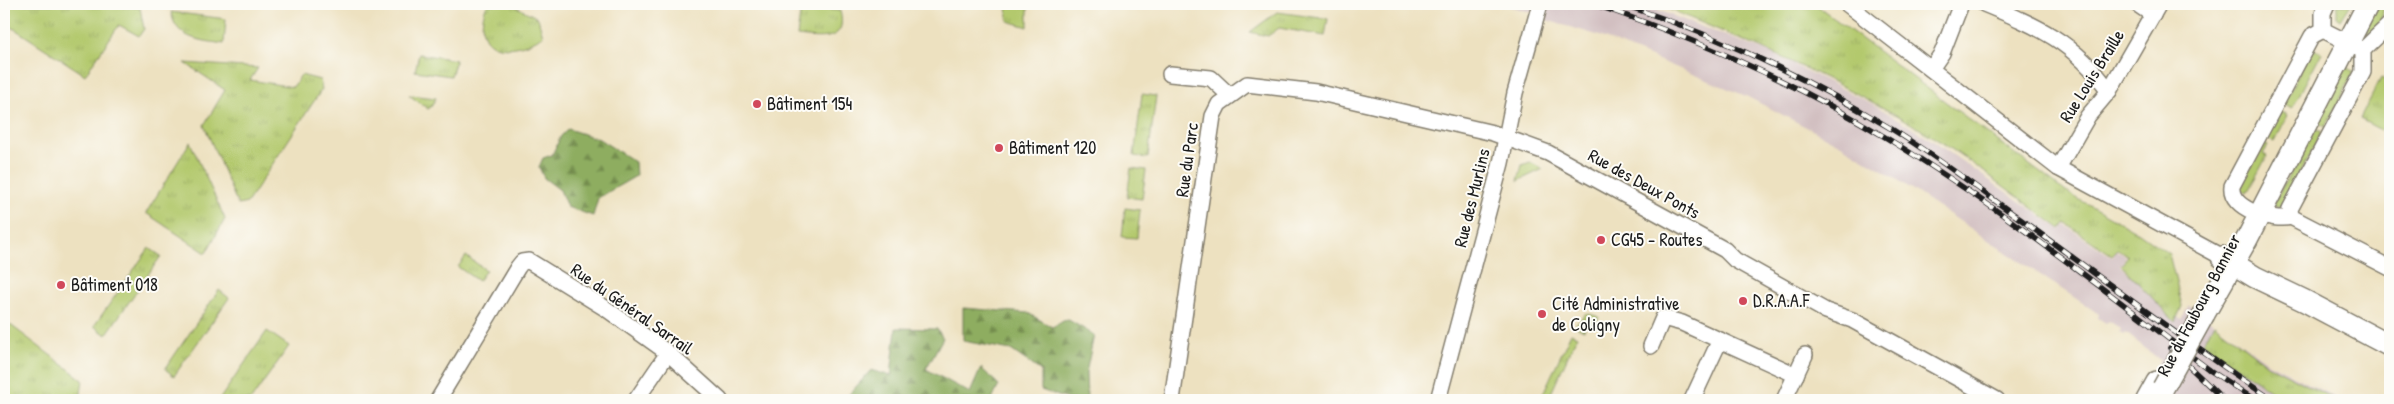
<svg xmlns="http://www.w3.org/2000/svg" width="2394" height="404" viewBox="0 0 2394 404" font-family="'Patrick Hand',sans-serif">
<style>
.railway{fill:#d2bfc1}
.grass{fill:url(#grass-tufts);stroke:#687244}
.forest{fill:url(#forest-firs);stroke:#55643e}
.garden{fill:#b3c96d;stroke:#687244}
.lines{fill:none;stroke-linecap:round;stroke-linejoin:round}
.street-casing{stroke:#847e6e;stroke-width:18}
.secondary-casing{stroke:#847e6e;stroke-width:24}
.street{stroke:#fff;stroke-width:15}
.secondary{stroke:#fff;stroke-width:21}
.rail-casing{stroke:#1c1c1c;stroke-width:5.5}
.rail{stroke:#fdfcf7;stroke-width:4;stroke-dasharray:11;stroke-linecap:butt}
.secondary-bridge-casing{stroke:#847e6e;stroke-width:24;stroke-linecap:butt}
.secondary-bridge{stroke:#fff;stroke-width:21}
.poi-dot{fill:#d1495b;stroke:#fdfcf7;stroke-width:2}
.labels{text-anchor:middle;stroke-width:4;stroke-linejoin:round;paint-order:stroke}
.street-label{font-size:18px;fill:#1c1c1c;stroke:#fdfcf7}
.poi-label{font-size:18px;fill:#1c1c1c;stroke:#fdfcf7;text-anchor:start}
</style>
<defs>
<pattern id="grass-tufts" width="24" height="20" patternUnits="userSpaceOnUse" patternTransform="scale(1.25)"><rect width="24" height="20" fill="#b3c96d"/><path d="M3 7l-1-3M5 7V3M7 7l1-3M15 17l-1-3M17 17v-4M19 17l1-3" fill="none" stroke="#99ac5e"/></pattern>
<pattern id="forest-firs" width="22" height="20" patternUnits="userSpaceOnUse" patternTransform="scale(1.25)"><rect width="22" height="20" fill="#8ead60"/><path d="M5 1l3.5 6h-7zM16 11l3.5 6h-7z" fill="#738c4e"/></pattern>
</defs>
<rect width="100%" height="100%" fill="#fdfcf7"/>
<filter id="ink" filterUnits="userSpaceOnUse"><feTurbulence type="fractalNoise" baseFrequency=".02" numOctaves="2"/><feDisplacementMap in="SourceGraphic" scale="10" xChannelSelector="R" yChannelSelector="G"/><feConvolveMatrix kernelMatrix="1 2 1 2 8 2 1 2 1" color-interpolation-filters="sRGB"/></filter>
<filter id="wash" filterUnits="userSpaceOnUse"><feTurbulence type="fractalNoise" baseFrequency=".0096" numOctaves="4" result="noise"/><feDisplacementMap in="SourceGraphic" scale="20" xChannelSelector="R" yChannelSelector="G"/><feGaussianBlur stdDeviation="1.12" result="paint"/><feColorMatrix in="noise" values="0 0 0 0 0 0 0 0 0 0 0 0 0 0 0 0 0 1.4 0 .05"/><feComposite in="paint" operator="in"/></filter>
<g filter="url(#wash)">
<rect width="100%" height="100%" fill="#ede1c0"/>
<polygon class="railway" points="1501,4 1642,4 1768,52 1873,104 1927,137 2061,230 2065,225 2112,257 2117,250 2126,257 2120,266 2181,320 2189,305 2269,363 2340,400 2172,400 2149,378 2160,360 2126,333 2124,335 2120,332 2121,329 2109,321 2106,323 2098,318 2099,314 1889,174 1841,145 1746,96 1597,35 1546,20 1546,16"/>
<g class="grass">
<polygon points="4,4 109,4 140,8 144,29 139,36 119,25 85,75 4,22"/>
<path d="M487,4H517V7L538,18L543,36C510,57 468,52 487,4Z"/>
<polygon points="1007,4 1028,4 1028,27 1008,21"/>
<path d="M1656,4H1815L2066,192L2139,233L2169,254L2182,306L2175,322L2121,265L2128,257L2118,249L2112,255L2065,223L2061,229C2017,197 1974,162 1928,134C1842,81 1749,42 1656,4Z"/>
<path d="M801,6L840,11C849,44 817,38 797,36Z"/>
<path d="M171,12L226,19L224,44C200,40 176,40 171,12Z"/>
<polygon points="1277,12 1328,19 1325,36 1279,28 1268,36 1250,32"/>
<polygon points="419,54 456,60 451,76 415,71"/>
<polygon points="185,63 258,68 250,80 293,87 301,75 320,80 322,89 247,203 238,205 204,125 225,90"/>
<polygon points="2381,78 2390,82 2390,135 2360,119"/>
<polygon points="1142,94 1156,96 1148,158 1134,156"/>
<polygon points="409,95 436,98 431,107 428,109"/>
<polygon points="190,142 225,219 206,253 146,213"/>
<polygon points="1131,168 1146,170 1142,199 1127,197"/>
<polygon points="1125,208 1140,210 1137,238 1122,237"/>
<polygon points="149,248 161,256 106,335 94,326"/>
<polygon points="466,256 486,270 478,281 458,267"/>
<polygon points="219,290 229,298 174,376 165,369"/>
<polygon points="1586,313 1599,317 1594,327 1586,324 1584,330 1574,326"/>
<polygon points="4,320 83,380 80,400 4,400"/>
<polygon points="2214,323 2268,365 2336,400 2285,400 2203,344"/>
<polygon points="267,331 289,346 251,400 219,400"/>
<polygon points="1571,333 1577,336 1548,400 1540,400"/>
</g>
<g class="forest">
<polygon points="568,129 599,139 635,162 636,176 598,198 593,216 567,207 560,190 544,178 539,167 543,158 552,155 561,136"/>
<polygon points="963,308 1028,313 1052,327 1067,319 1094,335 1086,373 1087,398 1090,400 1070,400 1041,390 1041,371 1011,350 963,341"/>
<polygon points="896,328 937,329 943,338 926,369 970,393 981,368 999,385 992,400 845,399 871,370 891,376"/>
</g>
<g class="garden">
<polygon points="2337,4 2351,4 2341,20 2337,17"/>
<path d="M2375,4H2383C2385,16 2378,31 2365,34L2362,32Z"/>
<polygon points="2312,48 2321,53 2292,109 2283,104"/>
<polygon points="2346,67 2354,72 2325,127 2317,122"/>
<polygon points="2280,111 2288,115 2274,142 2266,138"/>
<polygon points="2315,128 2322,132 2281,208 2273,204"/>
<polygon points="2263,143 2268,146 2263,154 2267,156 2247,193 2239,189"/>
<polygon points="1530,162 1543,169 1518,181 1522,165"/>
</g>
</g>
<g filter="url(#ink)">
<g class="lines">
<g class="street-casing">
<g id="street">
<polyline points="1847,4 2058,168 2222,257"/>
<path d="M1984,4C2037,26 2075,42 2109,91"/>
<polyline points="2137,4 2153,15"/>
<polyline points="2323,30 2357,47"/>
<polyline points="1931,69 1942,53 1961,4"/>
<polyline points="1170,74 1211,78 1229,95"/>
<polyline points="2058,168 2088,116 2109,91 2159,4"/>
<path d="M2291,217C2273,222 2229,209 2232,186L2312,36L2323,30V13L2327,4"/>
<polyline points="2291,217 2290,209 2363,72 2363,50 2390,24"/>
<polyline points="2291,217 2390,268"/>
<polyline points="1651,346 1663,318 1682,323 1796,375"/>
<polyline points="438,400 518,267 522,262 529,261 605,308 668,353 720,400"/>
<polyline points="636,400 668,353"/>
<polyline points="1172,400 1213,116 1219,104 1247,84 1316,92 1493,133 1548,153 1725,250 1735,260 1826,311 1852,320 1997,400"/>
<polyline points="1438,400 1501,163 1515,93 1540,4"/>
<polyline points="1692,400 1720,340"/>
<polyline points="1784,400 1805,355"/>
</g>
</g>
<g class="secondary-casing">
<g id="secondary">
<polyline points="2222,257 2255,277 2305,301 2390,346"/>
<polyline points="2204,314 2247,239 2368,4"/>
<polyline points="2147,400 2157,382"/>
</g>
</g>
<use href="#street" class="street"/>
<use href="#secondary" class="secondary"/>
<g class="rail-casing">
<g id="rail">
<path d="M1593,4C1694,38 1794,82 1885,137C1999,206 2105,291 2211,371L2255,400"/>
<path d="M1622,4C1715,35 1806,77 1890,128C1934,155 1975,186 2016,216C2102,278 2185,342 2273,400"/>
<polyline points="2170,348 2224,400"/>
</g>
</g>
<use href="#rail" class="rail"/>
<g class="secondary-bridge-casing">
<polyline id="secondary-bridge" points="2163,388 2204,314"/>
</g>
<use href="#secondary-bridge" class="secondary-bridge"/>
</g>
</g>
<g class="poi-dot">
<circle cx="757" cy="104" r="5"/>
<circle cx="999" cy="148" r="5"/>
<circle cx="1601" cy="240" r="5"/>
<circle cx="61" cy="285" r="5"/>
<circle cx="1743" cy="301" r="5"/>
<circle cx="1542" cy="314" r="5"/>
</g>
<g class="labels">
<g class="street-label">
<text transform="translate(2092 76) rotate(-58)" y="6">Rue Louis Braille</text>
<text transform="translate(1187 160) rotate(-82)" y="6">Rue du Parc</text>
<text transform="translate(1644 184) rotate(29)" y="6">Rue des Deux Ponts</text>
<text transform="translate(1472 198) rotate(-76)" y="6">Rue des Murlins</text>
<text transform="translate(2199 305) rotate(-62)" y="6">Rue du Faubourg Bannier</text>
<text transform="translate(632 309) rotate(35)" y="6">Rue du Général Sarrail</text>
</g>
<g class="poi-label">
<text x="767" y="110">Bâtiment 154</text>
<text x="1009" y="154">Bâtiment 120</text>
<text x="1611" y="246">CG45 - Routes</text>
<text x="71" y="291">Bâtiment 018</text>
<text x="1753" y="307">D.R.A.A.F</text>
<text x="1552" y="310">Cité Administrative<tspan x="1552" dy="21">de Coligny</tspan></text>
</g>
</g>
<rect width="2394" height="404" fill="none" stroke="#fdfcf7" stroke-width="20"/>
</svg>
